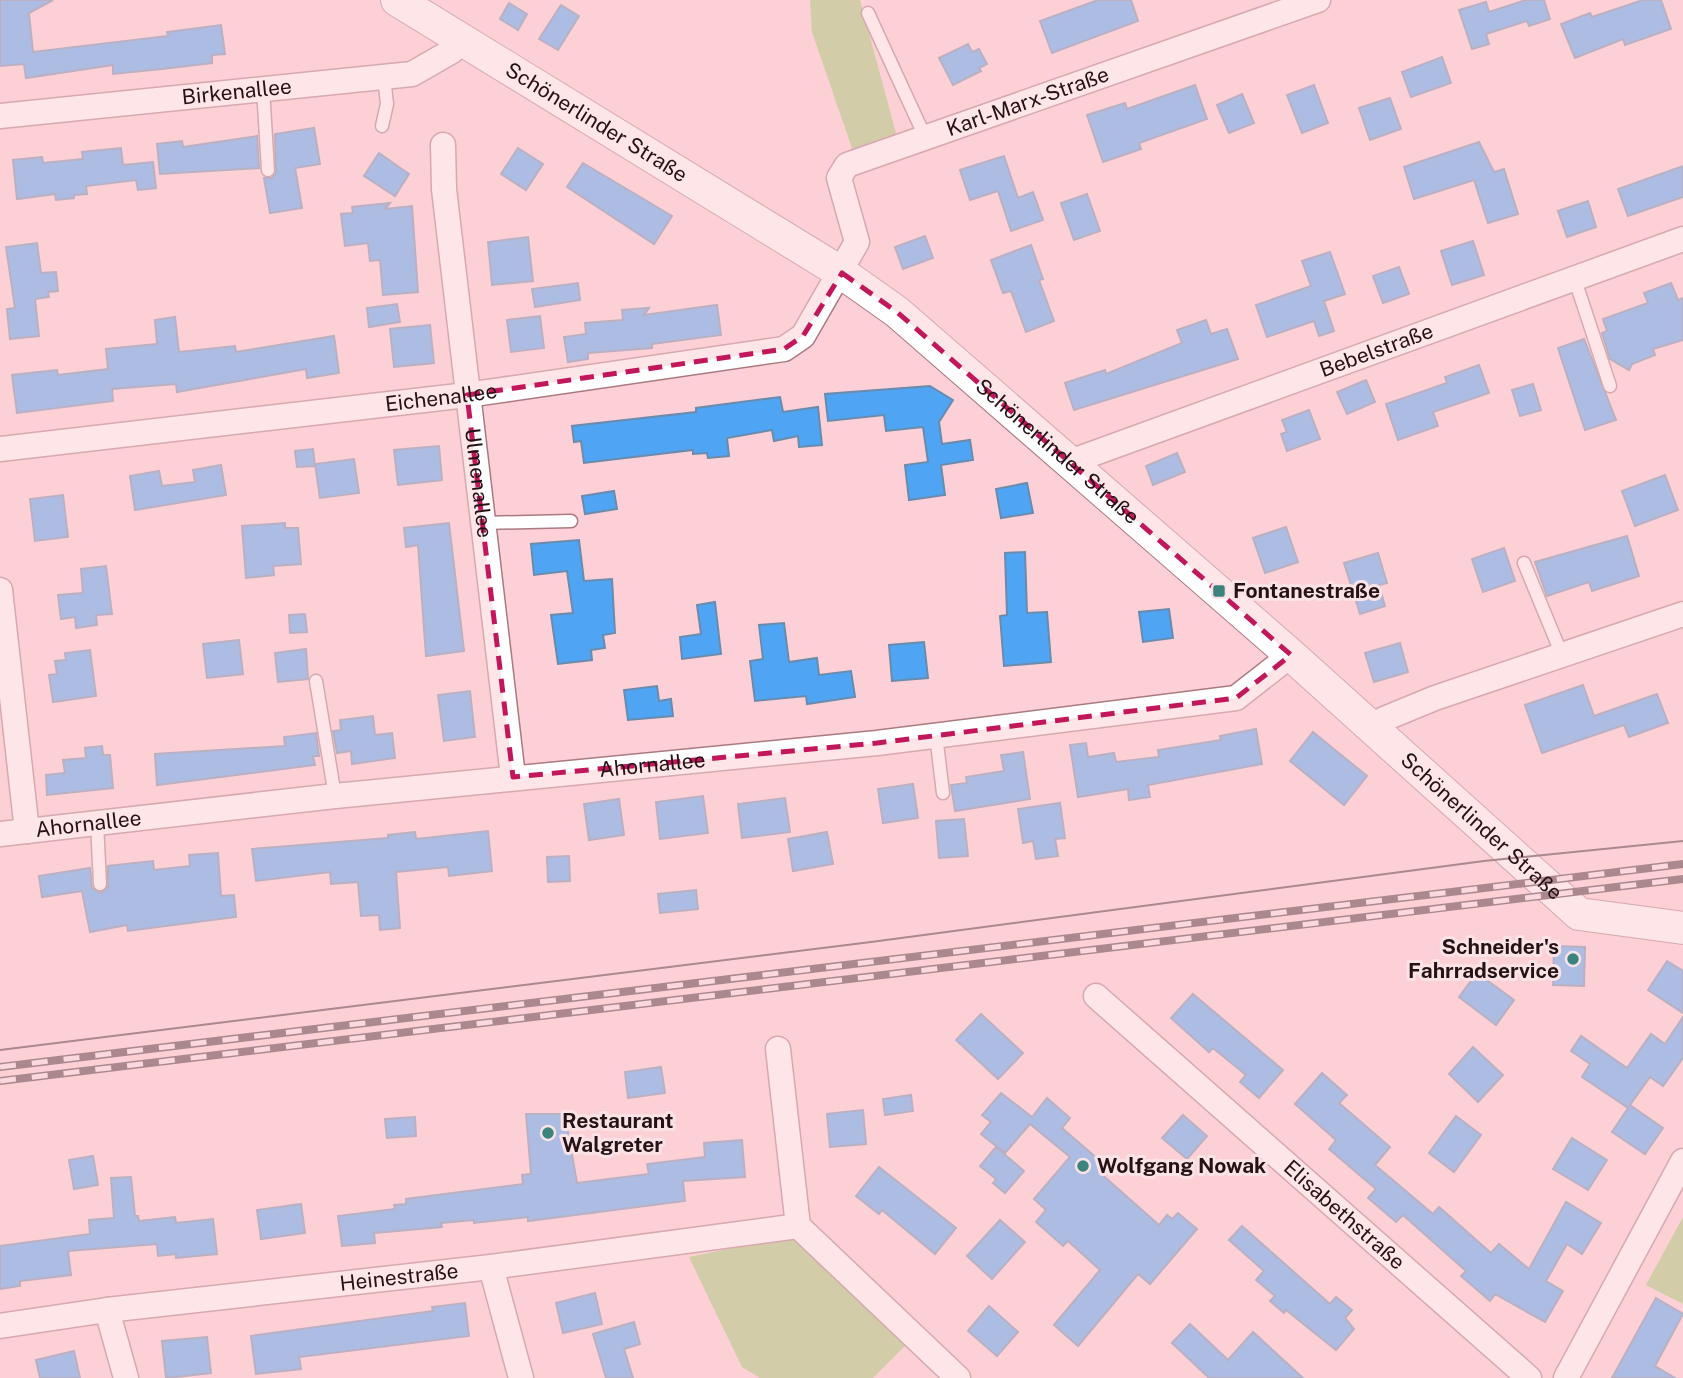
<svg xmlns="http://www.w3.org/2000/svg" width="1683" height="1378" viewBox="0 0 1683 1378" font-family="'Public Sans',sans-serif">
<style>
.green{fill:#a1c772}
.building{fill:#4fa5f4;stroke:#6a8bac;stroke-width:2}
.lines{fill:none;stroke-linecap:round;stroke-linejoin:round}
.service-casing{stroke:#ab7a81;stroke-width:15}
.minor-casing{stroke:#ab7a81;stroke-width:27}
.tertiary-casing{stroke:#ab7a81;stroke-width:34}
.service{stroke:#fff;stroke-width:12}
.minor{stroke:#fff;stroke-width:24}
.tertiary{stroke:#fff;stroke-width:32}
.tram{stroke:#483235;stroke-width:2}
.rail-casing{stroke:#483235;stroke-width:8}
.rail{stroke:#fae3e6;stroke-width:5;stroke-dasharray:16;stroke-linecap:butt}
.marked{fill:none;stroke:#c2185b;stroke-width:5;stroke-dasharray:14 9;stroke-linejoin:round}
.poi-dot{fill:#3c837e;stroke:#fae3e6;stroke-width:2.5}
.labels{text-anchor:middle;stroke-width:6;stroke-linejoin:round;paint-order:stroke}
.street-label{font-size:21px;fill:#241215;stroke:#fae3e6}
.poi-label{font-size:21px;font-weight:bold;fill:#241215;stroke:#fae3e6;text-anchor:start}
</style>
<rect width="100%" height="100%" fill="#fcd0d6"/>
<g class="green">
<polygon points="810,0 860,0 897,137 853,151 812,32"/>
<polygon points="1683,1217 1683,1304 1646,1285"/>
<polygon points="795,1235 907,1344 873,1378 760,1378 742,1367 689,1257"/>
</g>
<g class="building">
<polygon points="0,0 53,0 29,13 33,52 168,36 167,32 221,25 225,54 212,55 212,63 162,69 113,74 113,65 26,78 24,64 0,66"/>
<polygon points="1098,0 1131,0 1138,21 1052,53 1040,21"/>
<polygon points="1526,0 1544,0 1550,19 1529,26 1527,21 1486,34 1489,44 1472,49 1459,10 1486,2 1489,12"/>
<polygon points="1643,0 1661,0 1671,29 1625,45 1623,39 1575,58 1561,24 1590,13 1592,17"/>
<polygon points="509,3 527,14 518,30 500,19"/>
<polygon points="561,5 579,16 558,50 539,39"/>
<polygon points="968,44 972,52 979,49 987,64 979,68 981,71 953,85 939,58"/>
<polygon points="1442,57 1451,83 1411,97 1402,72"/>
<polygon points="1195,85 1207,119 1139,143 1141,149 1103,162 1087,115 1125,103 1127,109"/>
<polygon points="1314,85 1328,123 1302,133 1287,95"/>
<polygon points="1242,94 1254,123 1229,133 1217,105"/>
<polygon points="1390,98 1401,129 1370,140 1359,108"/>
<polygon points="314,128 320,164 295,168 302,208 270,213 264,178 272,178 276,173 275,134"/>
<polygon points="257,136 259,168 160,174 157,144 182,141 183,147"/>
<polygon points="1479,142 1494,172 1504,169 1518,214 1488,223 1474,180 1414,199 1404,167"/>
<polygon points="121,148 123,165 153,162 156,188 138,190 136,180 86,186 87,194 74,195 74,198 56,200 55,194 17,199 13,160 42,157 43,163 83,159 82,152"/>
<polygon points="518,148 543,164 526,190 501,174"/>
<polygon points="379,153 409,174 395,196 364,176"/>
<polygon points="1004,156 1018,198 1033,192 1043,220 1011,231 998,191 970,200 960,170"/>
<polygon points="583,163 672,216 654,244 567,187"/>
<polygon points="1683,166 1683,197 1628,216 1618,189"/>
<polygon points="1087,194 1100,231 1074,240 1061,203"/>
<polygon points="1588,201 1596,227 1567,237 1558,211"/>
<polygon points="390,203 385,209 412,206 418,292 383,295 380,260 370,261 368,243 345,246 341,214 353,213 352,207"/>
<polygon points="925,236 933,258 903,269 895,247"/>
<polygon points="528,237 533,281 492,285 488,242"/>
<polygon points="1473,241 1484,275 1452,285 1441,251"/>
<polygon points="37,243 41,273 56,272 58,291 48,292 49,297 35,299 39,336 10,339 7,309 15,308 6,247"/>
<polygon points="1031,245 1043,279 1039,280 1054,321 1026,332 1011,291 1003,293 991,260"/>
<polygon points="1330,252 1345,294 1324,301 1334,331 1319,336 1314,321 1267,337 1256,305 1311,286 1302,261"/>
<polygon points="1399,267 1409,294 1383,303 1373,276"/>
<polygon points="578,283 580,300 535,307 532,289"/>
<polygon points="1671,283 1678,300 1683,298 1683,340 1653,349 1655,355 1632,364 1629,370 1610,359 1602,333 1607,331 1603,319 1648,303 1644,293"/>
<polygon points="397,304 400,322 369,327 367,308"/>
<polygon points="717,305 721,335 652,344 652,348 588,353 588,359 568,362 564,337 586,334 585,323 623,320 622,310 649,308 644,315"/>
<polygon points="540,316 544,348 511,352 507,320"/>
<polygon points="175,317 179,352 235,346 236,352 334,336 339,373 307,378 306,369 177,392 176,384 112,389 113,401 17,413 12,375 57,370 58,375 108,369 106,349 157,344 155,320"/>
<polygon points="1206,320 1211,334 1227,329 1238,359 1074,410 1065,383 1105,370 1106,374 1182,343 1177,330"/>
<polygon points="430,325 434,363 394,367 390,329"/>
<polygon points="1584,339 1616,420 1585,430 1558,348"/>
<polygon points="1479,365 1489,393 1433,412 1438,426 1398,440 1386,404 1447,383 1445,377"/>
<polygon points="1366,380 1375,402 1347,414 1337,392"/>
<polygon points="1533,384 1541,410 1520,416 1512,390"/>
<polygon points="930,386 953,400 939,422 942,444 970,440 973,460 941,465 945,495 909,500 905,465 928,462 923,427 886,431 884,415 828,421 825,394"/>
<polygon points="780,397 783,412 818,407 822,445 799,447 798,436 774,441 772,430 727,438 729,456 708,458 707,453 693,454 693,450 584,463 581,441 574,442 572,426 696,412 696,408"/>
<polygon points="1309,410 1320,439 1287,451 1281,434 1287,432 1282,420"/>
<polygon points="439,446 442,480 398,485 394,450"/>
<polygon points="313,449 315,466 297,467 295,451"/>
<polygon points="1177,453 1185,472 1153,485 1146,466"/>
<polygon points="354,459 359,493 320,498 315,464"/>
<polygon points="221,465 226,495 135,510 130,476 159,471 162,486 195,482 193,470"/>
<polygon points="1665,475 1678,510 1635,526 1622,491"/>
<polygon points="1027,483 1033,513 1001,518 996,489"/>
<polygon points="614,491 617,509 585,514 582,496"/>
<polygon points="63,495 68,537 35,541 30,499"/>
<polygon points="285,523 285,528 298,528 301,564 273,566 274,575 246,578 242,526"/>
<polygon points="449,523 464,651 426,656 418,545 406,547 404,528"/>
<polygon points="1286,527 1298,562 1265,573 1253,538"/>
<polygon points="1627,536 1639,576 1592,591 1589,582 1547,596 1535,562"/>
<polygon points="579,540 584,581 612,579 615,633 603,635 605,648 591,650 592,660 558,664 551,615 573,613 567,571 534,575 531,544"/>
<polygon points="1504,548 1515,581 1483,592 1472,559"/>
<polygon points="1025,552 1027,613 1047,612 1051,662 1004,666 1000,616 1007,615 1005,553"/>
<polygon points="1378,553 1387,583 1379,585 1385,606 1360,614 1344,563"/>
<polygon points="106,566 112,614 96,615 97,625 76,628 75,617 61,619 58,595 83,593 81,569"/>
<polygon points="715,602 721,654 682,659 680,637 701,634 697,605"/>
<polygon points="1169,609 1173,638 1143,642 1139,612"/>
<polygon points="305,614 307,632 290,633 289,615"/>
<polygon points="784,623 789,662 817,658 819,675 851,671 855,697 807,704 806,696 755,701 750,661 763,659 759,625"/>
<polygon points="239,640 243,674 207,678 203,644"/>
<polygon points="924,642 928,678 892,681 889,645"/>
<polygon points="1400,643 1408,672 1374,682 1365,653"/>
<polygon points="306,649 308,679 278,682 275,653"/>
<polygon points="90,650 96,696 53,702 49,675 57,674 55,661 66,660 65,653"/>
<polygon points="1583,685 1594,716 1657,694 1668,723 1629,737 1624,725 1542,753 1525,705"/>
<polygon points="657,686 659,701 671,699 673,716 628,720 624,690"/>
<polygon points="470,691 475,737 444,741 438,695"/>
<polygon points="373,716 375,735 392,733 395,758 352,764 351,751 337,753 333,731 341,730 340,720"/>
<polygon points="1256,729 1262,764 1148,785 1150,797 1129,800 1128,789 1078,797 1070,745 1086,743 1088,757 1114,753 1116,762 1159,757 1158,750 1221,740 1220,736"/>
<polygon points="1313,732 1367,776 1344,805 1290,761"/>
<polygon points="316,733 319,756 313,756 315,765 157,785 155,754 285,746 284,737"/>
<polygon points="102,746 103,755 110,755 113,788 47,795 46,775 65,773 63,760 86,758 85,748"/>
<polygon points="1023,752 1030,799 955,811 951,785 967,783 966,777 1004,771 1001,755"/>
<polygon points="913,784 918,818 883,823 878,789"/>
<polygon points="703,796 708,833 660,839 656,802"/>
<polygon points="785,798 790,832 742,838 738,804"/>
<polygon points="619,799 624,835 589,840 584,804"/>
<polygon points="1060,803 1065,838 1055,839 1058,856 1036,859 1033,841 1023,843 1018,809"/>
<polygon points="964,819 968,856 939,858 936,821"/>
<polygon points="488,831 492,871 449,876 448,867 396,872 400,928 380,930 379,915 361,916 358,882 331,884 330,872 256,881 252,849 388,838 388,835 415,832 416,839"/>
<polygon points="827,832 833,864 793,871 788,839"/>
<polygon points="218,853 221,896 234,895 236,917 128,931 127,925 90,932 82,891 42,897 39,876 90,868 92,888 101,893 108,887 108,866 153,861 154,870 190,866 189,855"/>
<polygon points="569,856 570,881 548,882 547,857"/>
<polygon points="696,890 698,909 660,913 658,894"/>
<polygon points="1554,946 1585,947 1584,986 1553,985"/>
<polygon points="1667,961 1683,971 1683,1013 1648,990"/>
<polygon points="1477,973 1514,1000 1496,1025 1459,997"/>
<polygon points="1193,994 1283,1070 1259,1098 1240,1082 1246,1075 1213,1048 1209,1052 1171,1018"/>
<polygon points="981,1014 1023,1053 998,1079 956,1040"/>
<polygon points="1683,1017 1683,1058 1663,1086 1650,1077 1630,1105 1663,1128 1645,1154 1612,1132 1628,1108 1582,1077 1590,1064 1571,1051 1581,1036 1627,1068 1651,1034 1665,1044"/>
<polygon points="1473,1047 1503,1075 1478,1102 1449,1074"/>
<polygon points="661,1067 665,1093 628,1098 625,1072"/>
<polygon points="1322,1073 1347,1095 1339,1103 1390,1147 1375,1165 1433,1214 1439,1207 1491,1253 1499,1244 1529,1269 1566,1202 1601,1223 1582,1254 1567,1244 1546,1281 1563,1291 1545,1322 1495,1294 1490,1301 1461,1276 1466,1271 1403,1215 1396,1222 1368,1198 1376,1189 1329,1149 1336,1140 1295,1104"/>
<polygon points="1001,1093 1032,1117 1047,1098 1070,1118 1062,1128 1105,1165 1099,1172 1142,1210 1159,1225 1167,1215 1172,1219 1178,1213 1197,1229 1150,1284 1138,1274 1078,1346 1054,1325 1100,1270 1068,1241 1063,1246 1036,1222 1046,1210 1034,1199 1070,1157 1030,1124 1005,1153 981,1134 991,1122 982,1115"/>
<polygon points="911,1095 913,1111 885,1115 883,1099"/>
<polygon points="863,1110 866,1144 830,1147 827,1114"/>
<polygon points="526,1114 565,1114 577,1183 649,1174 647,1164 705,1157 704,1143 742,1140 745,1177 683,1181 685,1201 528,1221 528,1217 474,1223 474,1220 441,1223 442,1227 374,1233 375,1243 342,1246 338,1216 395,1209 394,1205 406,1204 406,1199 523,1184 522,1175 531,1174"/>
<polygon points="1183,1115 1207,1136 1187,1159 1162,1138"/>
<polygon points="1456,1116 1481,1135 1454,1172 1429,1153"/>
<polygon points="415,1117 416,1136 387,1138 385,1119"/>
<polygon points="1572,1138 1607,1160 1588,1190 1553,1169"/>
<polygon points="996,1147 1024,1171 1005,1193 993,1183 996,1179 980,1166"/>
<polygon points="93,1156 98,1185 74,1189 69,1160"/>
<polygon points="879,1167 956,1228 935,1254 882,1210 879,1214 856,1196"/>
<polygon points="131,1177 135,1216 138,1216 139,1221 175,1217 176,1223 213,1219 217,1254 176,1258 176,1254 158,1256 157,1244 68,1251 71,1275 20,1281 20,1286 0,1289 0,1246 90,1234 89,1220 114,1218 111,1178"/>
<polygon points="301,1204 305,1233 261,1239 257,1210"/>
<polygon points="1000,1220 1025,1242 992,1279 967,1256"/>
<polygon points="1242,1226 1330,1304 1336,1297 1352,1310 1345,1318 1354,1329 1336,1350 1286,1310 1284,1313 1270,1301 1275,1296 1256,1280 1264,1271 1229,1240"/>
<polygon points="595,1293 602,1324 563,1333 556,1303"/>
<polygon points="1656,1298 1683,1314 1655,1366 1675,1378 1612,1378"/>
<polygon points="465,1303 469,1336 299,1357 301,1369 256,1374 251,1336 433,1311 432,1307"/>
<polygon points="989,1306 1018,1332 997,1356 968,1331"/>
<polygon points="634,1322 640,1344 624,1349 633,1378 606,1378 593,1334"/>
<polygon points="1190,1324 1228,1360 1253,1332 1303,1378 1209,1378 1172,1343"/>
<polygon points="207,1337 211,1373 166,1378 162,1341"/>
<polygon points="74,1351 80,1378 40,1378 36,1360"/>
</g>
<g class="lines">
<g class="service-casing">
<g id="service">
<polyline points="868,13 926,139"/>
<polyline points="263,89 268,170"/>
<polyline points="382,126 387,104 384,77"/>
<polyline points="1574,277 1610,386"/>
<polyline points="482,523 571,521"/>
<polyline points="1524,563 1562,655"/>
<polyline points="316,681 335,796"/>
<polyline points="936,735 943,793"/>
<polyline points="97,823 100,884"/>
</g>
</g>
<g class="minor-casing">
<g id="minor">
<path id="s1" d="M0,116L412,74L452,51L462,40"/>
<path id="s2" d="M443,145L444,189L513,777"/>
<path id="s3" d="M0,449L467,395L784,349L803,336L857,242L839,178L847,165L1318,0"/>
<path id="s4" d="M1070,462L1683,239"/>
<polyline points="0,590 27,831"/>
<polyline points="1373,729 1384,719 1435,698 1683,614"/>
<path id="s5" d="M0,834L335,796L877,743L1236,698L1291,655"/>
<path id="s6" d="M1096,996L1529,1378"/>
<polyline points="778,1049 798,1226"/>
<polyline points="491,1267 521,1378"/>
<polyline points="107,1310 126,1378"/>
<path id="s7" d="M0,1326L107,1310L491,1267L798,1226L958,1378"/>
<polyline points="1566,1378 1683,1161"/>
</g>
</g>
<g class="tertiary-casing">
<g id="tertiary">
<path id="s8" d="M397,0L842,273L897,312L1291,655L1579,914L1683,928"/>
</g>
</g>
<use href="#service" class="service"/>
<use href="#minor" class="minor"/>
<use href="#tertiary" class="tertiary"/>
<polyline class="tram" points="0,1050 871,942 1484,861 1683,841"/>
<g class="rail-casing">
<g id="rail">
<polyline points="0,1067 1683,864"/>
<polyline points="0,1081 1683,879"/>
</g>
</g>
<use href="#rail" class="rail"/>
</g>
<path d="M0 0H1683V1378H0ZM842,273L897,312L1291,655L1236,698L877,743L513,777L467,395L784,349L803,336Z" fill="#fcd0d6" fill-opacity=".55" fill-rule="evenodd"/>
<path class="marked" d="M842,273L897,312L1291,655L1236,698L877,743L513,777L467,395L784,349L803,336Z"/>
<g class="poi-dot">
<rect x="1212" y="584" width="14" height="14" rx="3.5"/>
<circle cx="1573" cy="959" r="7"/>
<circle cx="548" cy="1133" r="7"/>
<circle cx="1083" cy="1166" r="7"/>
</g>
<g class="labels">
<g class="street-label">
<text dy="7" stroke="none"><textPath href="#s1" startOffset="238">Birkenallee</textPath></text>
<text dy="7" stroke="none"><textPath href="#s3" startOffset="1195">Karl-Marx-Straße</textPath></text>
<text dy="7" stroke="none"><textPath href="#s8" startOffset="234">Schönerlinder Straße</textPath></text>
<text dy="7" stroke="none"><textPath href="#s4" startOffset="326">Bebelstraße</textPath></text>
<text dy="7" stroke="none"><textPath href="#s3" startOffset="444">Eichenallee</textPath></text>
<text dy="7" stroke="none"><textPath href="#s8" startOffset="802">Schönerlinder Straße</textPath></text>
<text dy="7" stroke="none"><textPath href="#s2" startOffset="340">Ulmenallee</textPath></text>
<text dy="7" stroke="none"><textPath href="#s5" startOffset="656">Ahornallee</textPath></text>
<text dy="7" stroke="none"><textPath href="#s5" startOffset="89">Ahornallee</textPath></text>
<text dy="7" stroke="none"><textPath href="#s8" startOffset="1368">Schönerlinder Straße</textPath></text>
<text dy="7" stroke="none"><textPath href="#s6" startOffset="331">Elisabethstraße</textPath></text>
<text dy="7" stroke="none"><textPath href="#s7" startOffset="402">Heinestraße</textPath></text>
</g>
<g class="poi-label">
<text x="1233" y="598">Fontanestraße</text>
<text x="1559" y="954" text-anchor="end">Schneider's<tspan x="1559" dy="24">Fahrradservice</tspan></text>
<text x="562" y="1128">Restaurant<tspan x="562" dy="24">Walgreter</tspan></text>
<text x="1097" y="1173">Wolfgang Nowak</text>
</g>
</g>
</svg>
